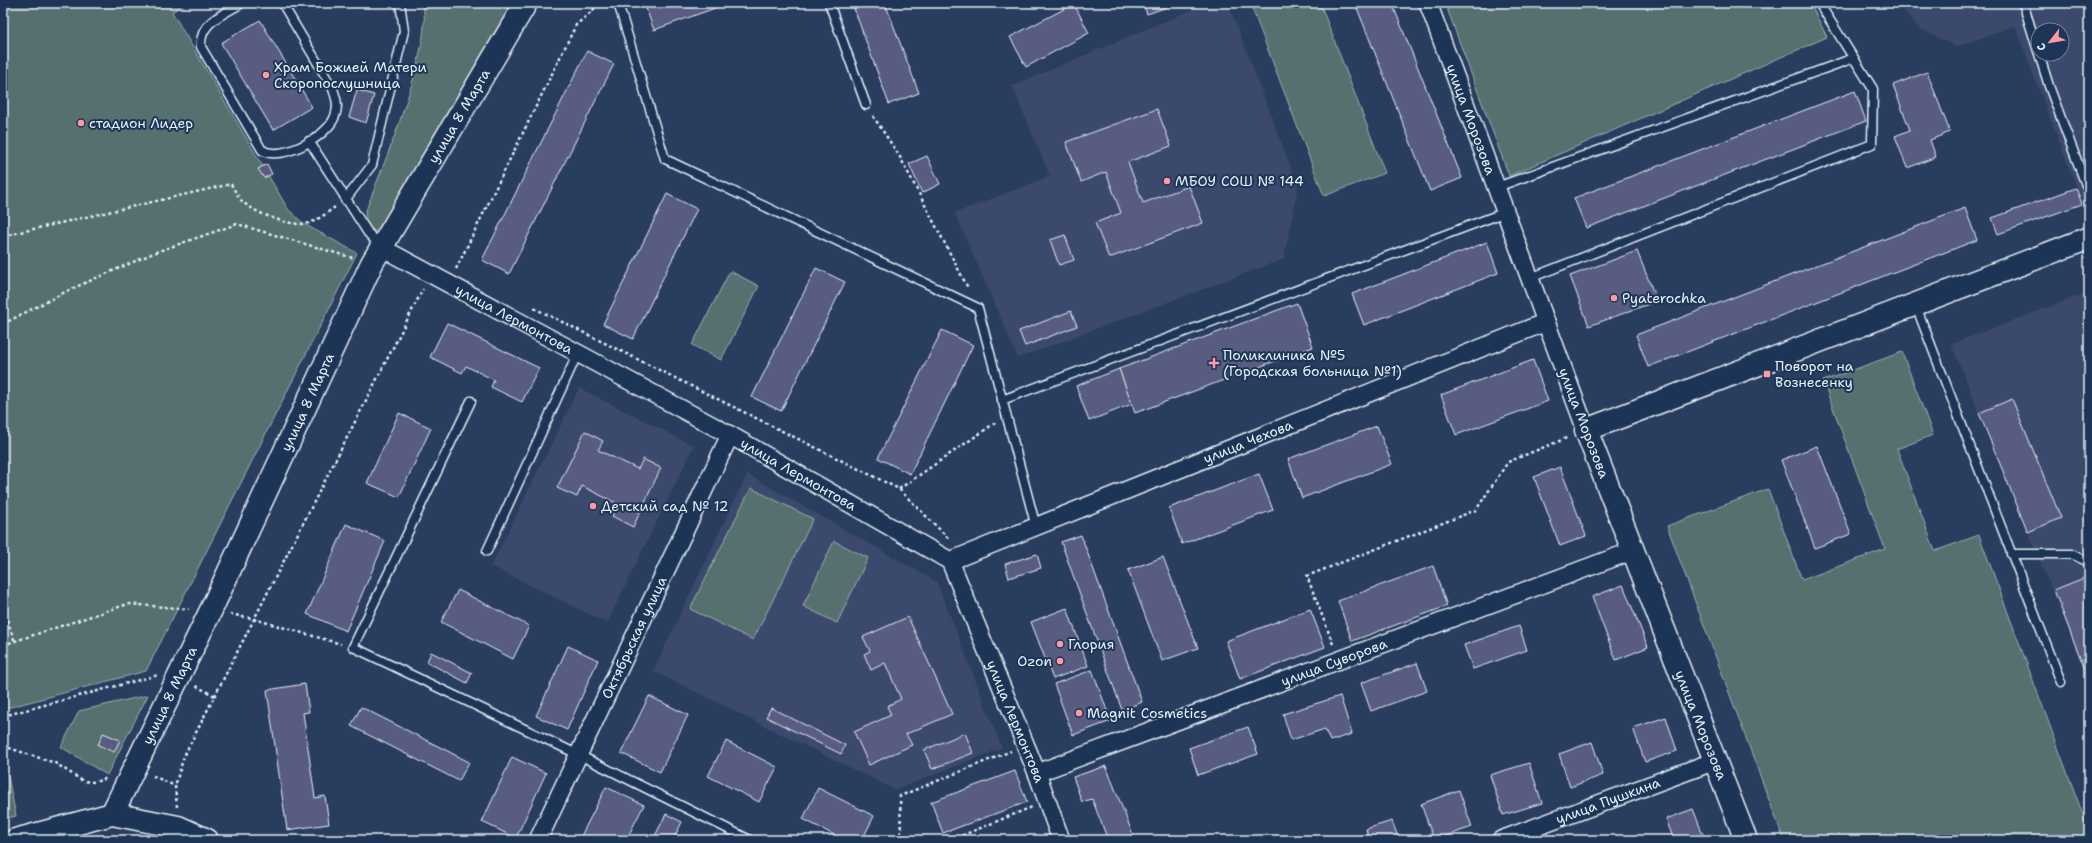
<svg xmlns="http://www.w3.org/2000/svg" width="2092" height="843" viewBox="0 0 2092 843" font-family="'Shantell Sans',sans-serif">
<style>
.built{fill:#3b496c;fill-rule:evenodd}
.green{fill:#54706e;stroke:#9eb0b3}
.building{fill:#585c80;stroke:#e8f1f8}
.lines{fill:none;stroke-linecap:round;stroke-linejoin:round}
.lane-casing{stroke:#e8f1f8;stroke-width:11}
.street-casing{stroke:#e8f1f8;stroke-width:20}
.secondary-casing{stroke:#e8f1f8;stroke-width:25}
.path{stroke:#e8f1f8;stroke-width:2.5;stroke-dasharray:3 3;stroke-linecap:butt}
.lane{stroke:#1d3557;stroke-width:8}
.street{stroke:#1d3557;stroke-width:17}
.secondary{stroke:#1d3557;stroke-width:22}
.poi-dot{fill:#ff9aa2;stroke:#1d3557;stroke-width:1.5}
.labels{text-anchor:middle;stroke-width:4;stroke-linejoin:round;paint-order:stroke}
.poi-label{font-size:14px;fill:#e8f1f8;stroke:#1d3557;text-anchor:start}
.street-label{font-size:14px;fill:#e8f1f8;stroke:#1d3557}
</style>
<rect width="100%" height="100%" fill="#293d5f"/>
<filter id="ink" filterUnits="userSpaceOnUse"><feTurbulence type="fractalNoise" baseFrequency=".025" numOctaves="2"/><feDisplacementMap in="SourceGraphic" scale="8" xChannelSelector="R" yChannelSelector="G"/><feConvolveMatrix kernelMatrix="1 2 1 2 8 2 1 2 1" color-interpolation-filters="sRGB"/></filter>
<g filter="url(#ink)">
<g class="built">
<polygon points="1208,3 1228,3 1298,186 1284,259 1018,358 955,213 1050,176 1012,86"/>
<path d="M1902,3H2089V202L2083,204L2015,26L1956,47L1917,27L1904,10ZM2038,30H2062V54H2038Z"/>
<polygon points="2089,292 2089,681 1951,344"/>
<polygon points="579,388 694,446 607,623 491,566"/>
<polygon points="747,474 937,582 1002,748 895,790 653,671"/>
</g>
<g class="green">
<polygon points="3,3 186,3 172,12 288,209 304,224 357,253 146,671 3,709"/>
<path d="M422,3H520L383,231H374L367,224L365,213C381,170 436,42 422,3Z"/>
<polygon points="1250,3 1320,3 1385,173 1324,196"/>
<polygon points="1445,3 1810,3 1827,37 1509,176"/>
<polygon points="730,271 759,286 721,360 692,345"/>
<polygon points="1902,352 1933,435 1897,449 1935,551 1979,535 2089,831 2089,840 1784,840 1667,526 1768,489 1802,580 1885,549 1823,381"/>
<polygon points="751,488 813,519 753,640 690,609"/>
<polygon points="834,541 868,558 837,623 803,606"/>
<polygon points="148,695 107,775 61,747 79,711"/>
<polygon points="3,768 7,772 16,816 3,819"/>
</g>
<g class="building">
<polygon points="644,3 729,3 654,30"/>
<polygon points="852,3 885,3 919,93 889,104"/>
<polygon points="1143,3 1178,3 1147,14"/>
<polygon points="1355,3 1392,3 1462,178 1430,191"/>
<polygon points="1074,4 1089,33 1026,67 1010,37"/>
<polygon points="260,20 312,107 273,130 221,43"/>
<polygon points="587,51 614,64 509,274 482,260"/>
<polygon points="1927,72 1950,132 1930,140 1936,157 1907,168 1895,136 1910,130 1893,85"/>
<polygon points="357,90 374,95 366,123 349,117"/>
<polygon points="1855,91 1866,121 1586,228 1574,198"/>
<polygon points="1157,109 1171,146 1128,162 1143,203 1189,186 1203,223 1109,258 1095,223 1121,213 1106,172 1081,182 1066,142"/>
<polygon points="927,156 940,184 922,193 909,164"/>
<polygon points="267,164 272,174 264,178 258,169"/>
<polygon points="2076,188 2082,204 1998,234 1992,218"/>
<polygon points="667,194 697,209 633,339 603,324"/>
<polygon points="1965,208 1977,240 1648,367 1636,335"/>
<polygon points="1065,235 1074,260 1059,265 1050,240"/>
<polygon points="1487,242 1498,273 1364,325 1352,294"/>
<polygon points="1637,251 1657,301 1589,326 1570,276"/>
<polygon points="816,268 845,282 781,411 752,397"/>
<polygon points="1297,303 1313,347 1135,413 1119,369"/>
<polygon points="1071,311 1077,326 1025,346 1019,331"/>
<polygon points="447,323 539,368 522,402 491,387 494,380 466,366 462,373 430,357"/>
<polygon points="942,330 973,345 910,474 878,458"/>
<polygon points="1533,360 1548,401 1456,435 1441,395"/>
<polygon points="1119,369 1132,404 1089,421 1076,386"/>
<polygon points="2012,399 2061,518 2028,532 1979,413"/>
<polygon points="399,413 431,428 399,497 367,483"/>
<polygon points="1377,426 1392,464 1302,498 1288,459"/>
<polygon points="585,431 603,441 598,450 638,469 643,459 661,468 633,527 612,516 618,504 582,486 577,497 557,488"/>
<polygon points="1817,446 1851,534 1815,548 1781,460"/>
<polygon points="1560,467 1586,536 1560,546 1534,477"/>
<polygon points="1259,474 1273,510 1182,544 1169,508"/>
<polygon points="346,524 385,541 346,631 307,614"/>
<polygon points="1081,535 1142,702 1122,710 1061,542"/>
<polygon points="1037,554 1041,568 1009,578 1005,564"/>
<polygon points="1163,557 1198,648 1162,661 1128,570"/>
<polygon points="1433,566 1447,606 1352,641 1338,601"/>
<polygon points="2089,576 2089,680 2054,590"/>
<polygon points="1623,585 1648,647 1616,660 1592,597"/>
<polygon points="458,590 529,626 513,659 441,622"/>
<polygon points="1067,608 1088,666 1053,679 1031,622"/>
<polygon points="1310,609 1325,647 1240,679 1226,641"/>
<polygon points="908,617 952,714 906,734 912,745 869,765 854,732 891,715 887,706 901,699 885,663 871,670 864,654 870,651 863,637"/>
<polygon points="1519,626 1527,650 1473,669 1464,645"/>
<polygon points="568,646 598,660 567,730 536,716"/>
<polygon points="431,652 472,673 467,683 427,662"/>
<polygon points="1417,663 1427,691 1371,711 1361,683"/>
<polygon points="1092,670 1111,721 1073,735 1054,684"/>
<polygon points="305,684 309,712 303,713 315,798 325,796 329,824 287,830 267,690"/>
<polygon points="649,696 688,715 660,772 621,753"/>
<polygon points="1340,696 1352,734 1330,741 1325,729 1291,740 1283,714"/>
<polygon points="361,707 469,762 459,781 351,726"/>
<polygon points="771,708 845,745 841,754 766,717"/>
<polygon points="1666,717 1677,751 1645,762 1633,728"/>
<polygon points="1248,727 1258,754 1198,775 1189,748"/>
<polygon points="103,733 120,740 114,752 98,745"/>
<polygon points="965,733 973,753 932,769 924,750"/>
<polygon points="726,741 777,767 759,802 708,776"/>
<polygon points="1592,742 1603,775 1570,787 1559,754"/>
<polygon points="512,757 546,773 516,838 482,822"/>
<polygon points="1529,763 1542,803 1503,815 1490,775"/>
<polygon points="1106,766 1135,840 1108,840 1092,799 1082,802 1073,777"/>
<polygon points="1015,771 1027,802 943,833 931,802"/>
<polygon points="606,787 644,805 626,840 579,840"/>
<polygon points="818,788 874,816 862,840 844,840 803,819"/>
<polygon points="1459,790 1472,827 1434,840 1421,804"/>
<polygon points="1693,809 1705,840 1674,840 1666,819"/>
<polygon points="666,814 682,822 673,840 653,840"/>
<polygon points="1392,821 1399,840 1369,840 1366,829"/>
</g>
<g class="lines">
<g class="lane-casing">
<g id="lane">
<path d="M242,3C224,14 199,22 201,47L262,150C281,162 328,137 335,116C339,106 336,98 333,89L282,3"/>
<polyline points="618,3 665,159 978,308 1036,527"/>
<polyline points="829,3 866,105"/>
<polyline points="2023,3 2038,51"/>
<polyline points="2039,54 2049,86 2089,193"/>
<polyline points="309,141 368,233 381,247"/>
<polyline points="1497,187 1854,58"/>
<polyline points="345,200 372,165 404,31 400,3"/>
<polyline points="1530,278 1872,144 1873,89 1819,3"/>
<polyline points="1916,306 2061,682"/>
<polyline points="1002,400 1506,212"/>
<polyline points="471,401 353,647 579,755 750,840"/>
<polyline points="487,551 578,353"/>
<polyline points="2011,554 2071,554 2089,562"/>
</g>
</g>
<g class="street-casing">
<g id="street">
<path id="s1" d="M1428,3L1586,430"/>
<path id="s2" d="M382,248L730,435L950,561L1037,773L1061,840"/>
<path id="s3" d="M950,561L1546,322"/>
<path id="s4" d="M1037,773L1632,551"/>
<path id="s5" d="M538,840L730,435"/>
<path id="s6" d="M1501,840L1715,761"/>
</g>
</g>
<g class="secondary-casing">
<g id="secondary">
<path id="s7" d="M112,814L211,610L372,263L526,3"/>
<polyline points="15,840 112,814 178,827 207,840"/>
<polyline points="1746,840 1586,430 2089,238"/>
</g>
</g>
<g class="path">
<polyline points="873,116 900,157 968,288"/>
<path d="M3,236L231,184C234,189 237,195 241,200C252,212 286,225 303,224C313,224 327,213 335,207"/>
<polyline points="456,269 576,25 601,3"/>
<polyline points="534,308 899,489 949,539"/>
<polyline points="3,324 69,290 156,252 237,224 353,258"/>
<polyline points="899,489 995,423"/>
<polyline points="3,609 15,642"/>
<polyline points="230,614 254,619 341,644"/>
<polyline points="1333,644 1307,576 1476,510 1508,462 1569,437"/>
<polyline points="3,645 128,604 189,609"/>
<polyline points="196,686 215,696"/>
<polyline points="3,716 158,675"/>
<polyline points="3,746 55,763 83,781 95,782 108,778"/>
<polyline points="153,776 175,786"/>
<polyline points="177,807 175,786 184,756 423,289"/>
<polyline points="901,840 900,796 1011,751"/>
<polyline points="951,840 1032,807"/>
</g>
<use href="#lane" class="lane"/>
<use href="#street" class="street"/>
<use href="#secondary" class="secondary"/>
</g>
</g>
<g class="poi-dot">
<circle cx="266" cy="75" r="4"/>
<circle cx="81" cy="123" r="4"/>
<circle cx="1167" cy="181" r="4"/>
<circle cx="1614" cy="298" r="4"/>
<path d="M1212 357h4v4h4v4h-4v4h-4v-4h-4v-4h4z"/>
<rect x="1763" y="370" width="8" height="8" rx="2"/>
<circle cx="593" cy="506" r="4"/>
<circle cx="1060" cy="644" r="4"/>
<circle cx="1060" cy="661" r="4"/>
<circle cx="1079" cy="713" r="4"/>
</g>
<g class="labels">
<g class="poi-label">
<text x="274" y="72">Храм Божией Матери<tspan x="274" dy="16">Скоропослушница</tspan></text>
<text x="89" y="128">стадион Лидер</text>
<text x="1175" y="186">МБОУ СОШ № 144</text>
<text x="1622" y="303">Pyaterochka</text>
<text x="1223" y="360">Поликлиника №5<tspan x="1223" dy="16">(Городская больница №1)</tspan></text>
<text x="1775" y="371">Поворот на<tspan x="1775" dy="16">Вознесенку</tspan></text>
<text x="601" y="511">Детский сад № 12</text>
<text x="1068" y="649">Глория</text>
<text x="1052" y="666" text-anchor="end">Ozon</text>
<text x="1087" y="718">Magnit Cosmetics</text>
</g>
<g class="street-label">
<text dy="5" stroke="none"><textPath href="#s7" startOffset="780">улица 8 Марта</textPath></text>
<text dy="5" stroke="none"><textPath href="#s1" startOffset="124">улица Морозова</textPath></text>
<text dy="5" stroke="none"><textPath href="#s2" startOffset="150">улица Лермонтова</textPath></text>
<text dy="5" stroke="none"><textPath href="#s7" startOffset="456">улица 8 Марта</textPath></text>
<text transform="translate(1584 423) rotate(69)" y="5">улица Морозова</text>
<text dy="5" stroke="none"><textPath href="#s3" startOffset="321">улица Чехова</textPath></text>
<text dy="5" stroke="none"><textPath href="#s2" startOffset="474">улица Лермонтова</textPath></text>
<text dy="5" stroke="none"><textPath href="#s5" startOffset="224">Октябрьская улица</textPath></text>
<text dy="5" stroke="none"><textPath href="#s4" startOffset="317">улица Суворова</textPath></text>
<text dy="5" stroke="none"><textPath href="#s7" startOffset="132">улица 8 Марта</textPath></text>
<text dy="5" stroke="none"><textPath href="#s2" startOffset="822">улица Лермонтова</textPath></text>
<text transform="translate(1701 725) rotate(68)" y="5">улица Морозова</text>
<text dy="5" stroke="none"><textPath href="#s6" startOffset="114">улица Пушкина</textPath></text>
</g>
</g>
<rect width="2092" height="843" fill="none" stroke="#1d3557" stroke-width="16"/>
<rect x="8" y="8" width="2076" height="827" fill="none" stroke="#e8f1f8" stroke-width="1.5" filter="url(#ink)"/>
<g transform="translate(2050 42) rotate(239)"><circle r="19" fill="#1d3557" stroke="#6e8097"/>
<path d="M0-3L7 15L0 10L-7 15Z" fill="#ff9aa2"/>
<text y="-6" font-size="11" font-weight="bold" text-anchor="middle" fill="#e8f1f8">С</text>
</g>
</svg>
